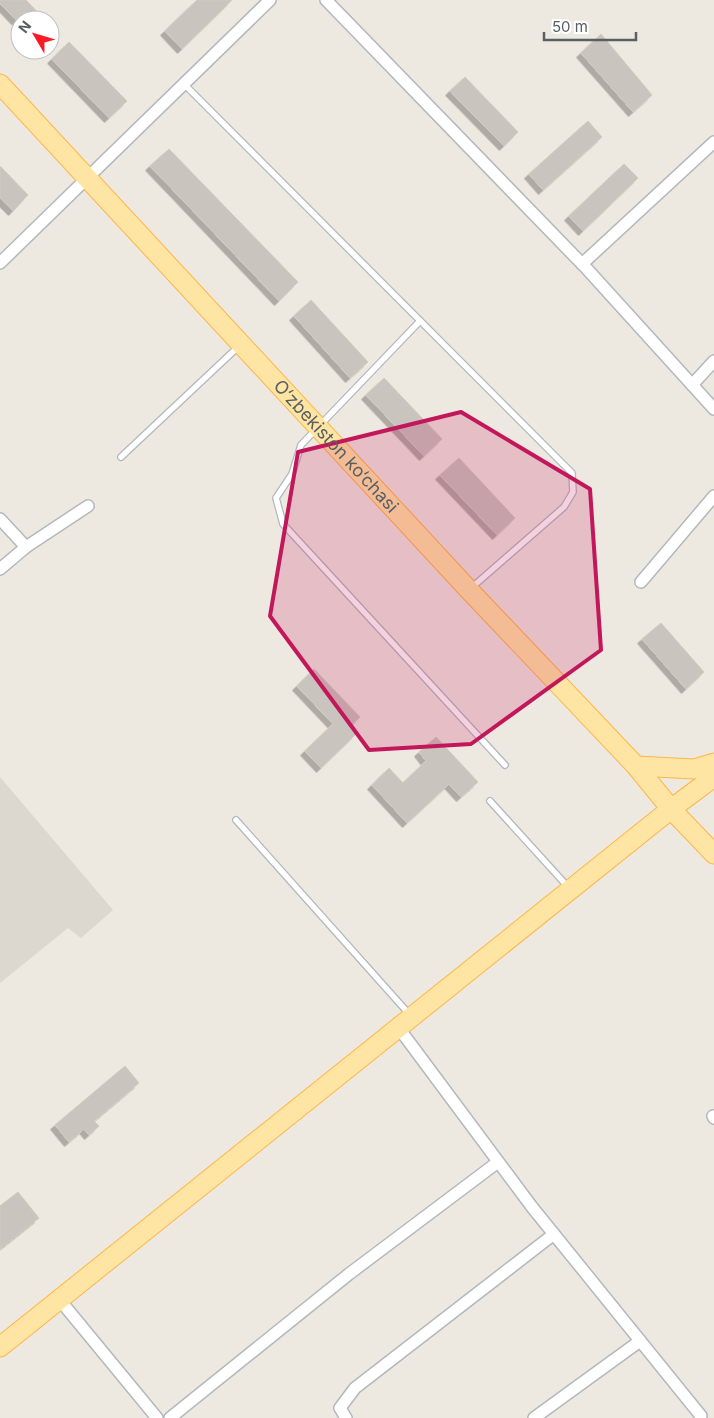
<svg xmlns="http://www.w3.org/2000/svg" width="714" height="1418" viewBox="0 0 714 1418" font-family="Inter,sans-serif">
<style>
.education{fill:#ddd8cf}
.building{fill:#c9c4bd;stroke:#d3cabe;filter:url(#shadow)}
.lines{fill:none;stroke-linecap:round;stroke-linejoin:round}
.lane-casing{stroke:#b3b8bd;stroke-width:8}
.street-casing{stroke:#b3b8bd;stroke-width:14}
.primary-casing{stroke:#ffb548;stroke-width:21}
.lane{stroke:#fff;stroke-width:5.5}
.street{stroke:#fff;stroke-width:11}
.primary{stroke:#ffe5a4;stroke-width:19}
.marked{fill:#c2185b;fill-opacity:0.2;stroke:#c2185b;stroke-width:4;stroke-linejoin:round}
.labels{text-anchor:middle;stroke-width:4;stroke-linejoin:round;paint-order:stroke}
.street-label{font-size:18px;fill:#595f63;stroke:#fff}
</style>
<defs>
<filter id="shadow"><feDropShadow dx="-4.5" dy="4.5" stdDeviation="0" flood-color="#0004"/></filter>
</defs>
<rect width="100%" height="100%" fill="#eee9e0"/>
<polygon class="education" points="0,777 113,910 81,938 68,928 0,983"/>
<g class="building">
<polygon points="0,0 26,0 45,20 16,20 0,3"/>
<polygon points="197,0 232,0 182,49 165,31"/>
<polygon points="601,34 652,95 633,112 581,53"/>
<polygon points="69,42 127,101 109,118 52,59"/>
<polygon points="465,77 518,132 504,146 450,91"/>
<polygon points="588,121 602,137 543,190 529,174"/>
<polygon points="169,149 298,282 279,301 150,166"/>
<polygon points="624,164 638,178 583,231 569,216"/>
<polygon points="0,166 28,195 13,211 0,198"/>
<polygon points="311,300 368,362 350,378 294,316"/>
<polygon points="384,378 442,439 424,456 366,395"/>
<polygon points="459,458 515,518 497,535 440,475"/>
<polygon points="661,623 704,672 686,689 642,639"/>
<polygon points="314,669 360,717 350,727 356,734 321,768 305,751 333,724 297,686"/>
<polygon points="436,737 478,782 461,797 449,784 407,823 372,785 389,768 403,783 426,761 419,752"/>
<polygon points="125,1066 139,1083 94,1121 99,1126 89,1135 84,1129 69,1142 55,1125"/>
<polygon points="18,1192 39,1218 0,1249 0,1206"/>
</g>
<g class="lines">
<g class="lane-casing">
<g id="lane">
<polyline points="184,84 572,473 573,492 564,507 470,589"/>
<polyline points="420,321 301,445 292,474 276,498 283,524 505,765"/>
<polyline points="121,457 238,347"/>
<polyline points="490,801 569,888"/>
<polyline points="236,820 410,1015"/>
</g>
</g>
<g class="street-casing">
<g id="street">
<polyline points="326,0 587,269 714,409"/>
<polyline points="0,263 270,0"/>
<polyline points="582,264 714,142"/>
<polyline points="692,385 714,361"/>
<polyline points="0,519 26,547"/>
<polyline points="0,569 26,547 88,506"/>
<polyline points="641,582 714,496"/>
<polyline points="398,1027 532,1207 701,1416"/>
<polyline points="713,1116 714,1118"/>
<polyline points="59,1299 157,1418"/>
<polyline points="170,1418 349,1274 498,1162"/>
<polyline points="346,1418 340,1408 355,1388 554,1234"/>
<polyline points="534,1418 640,1341"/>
</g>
</g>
<g class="primary-casing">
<g id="primary">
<path id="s1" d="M0,84L469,590L636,766L671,809L714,854"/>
<polyline points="636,766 694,769 714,763"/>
<polyline points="0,1347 671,809 714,777"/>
</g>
</g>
<use href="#lane" class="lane"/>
<use href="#street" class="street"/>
<use href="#primary" class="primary"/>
</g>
<path class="marked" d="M461,412L590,489L601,650L471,744L369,750L270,616L298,452Z"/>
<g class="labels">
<g class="street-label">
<text dy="6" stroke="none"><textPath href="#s1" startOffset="494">O‘zbekiston ko‘chasi</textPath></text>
</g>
</g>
<g transform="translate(35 35) rotate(308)"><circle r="24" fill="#ffffff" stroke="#bdbfc1"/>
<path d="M0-4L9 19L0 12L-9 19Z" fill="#fb1923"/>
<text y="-8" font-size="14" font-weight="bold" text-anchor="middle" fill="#595f63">N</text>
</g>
<path d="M544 32v8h92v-8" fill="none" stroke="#595f63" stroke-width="2.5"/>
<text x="552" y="32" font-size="15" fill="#595f63" stroke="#ffffff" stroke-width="4" paint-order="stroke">50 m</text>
</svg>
